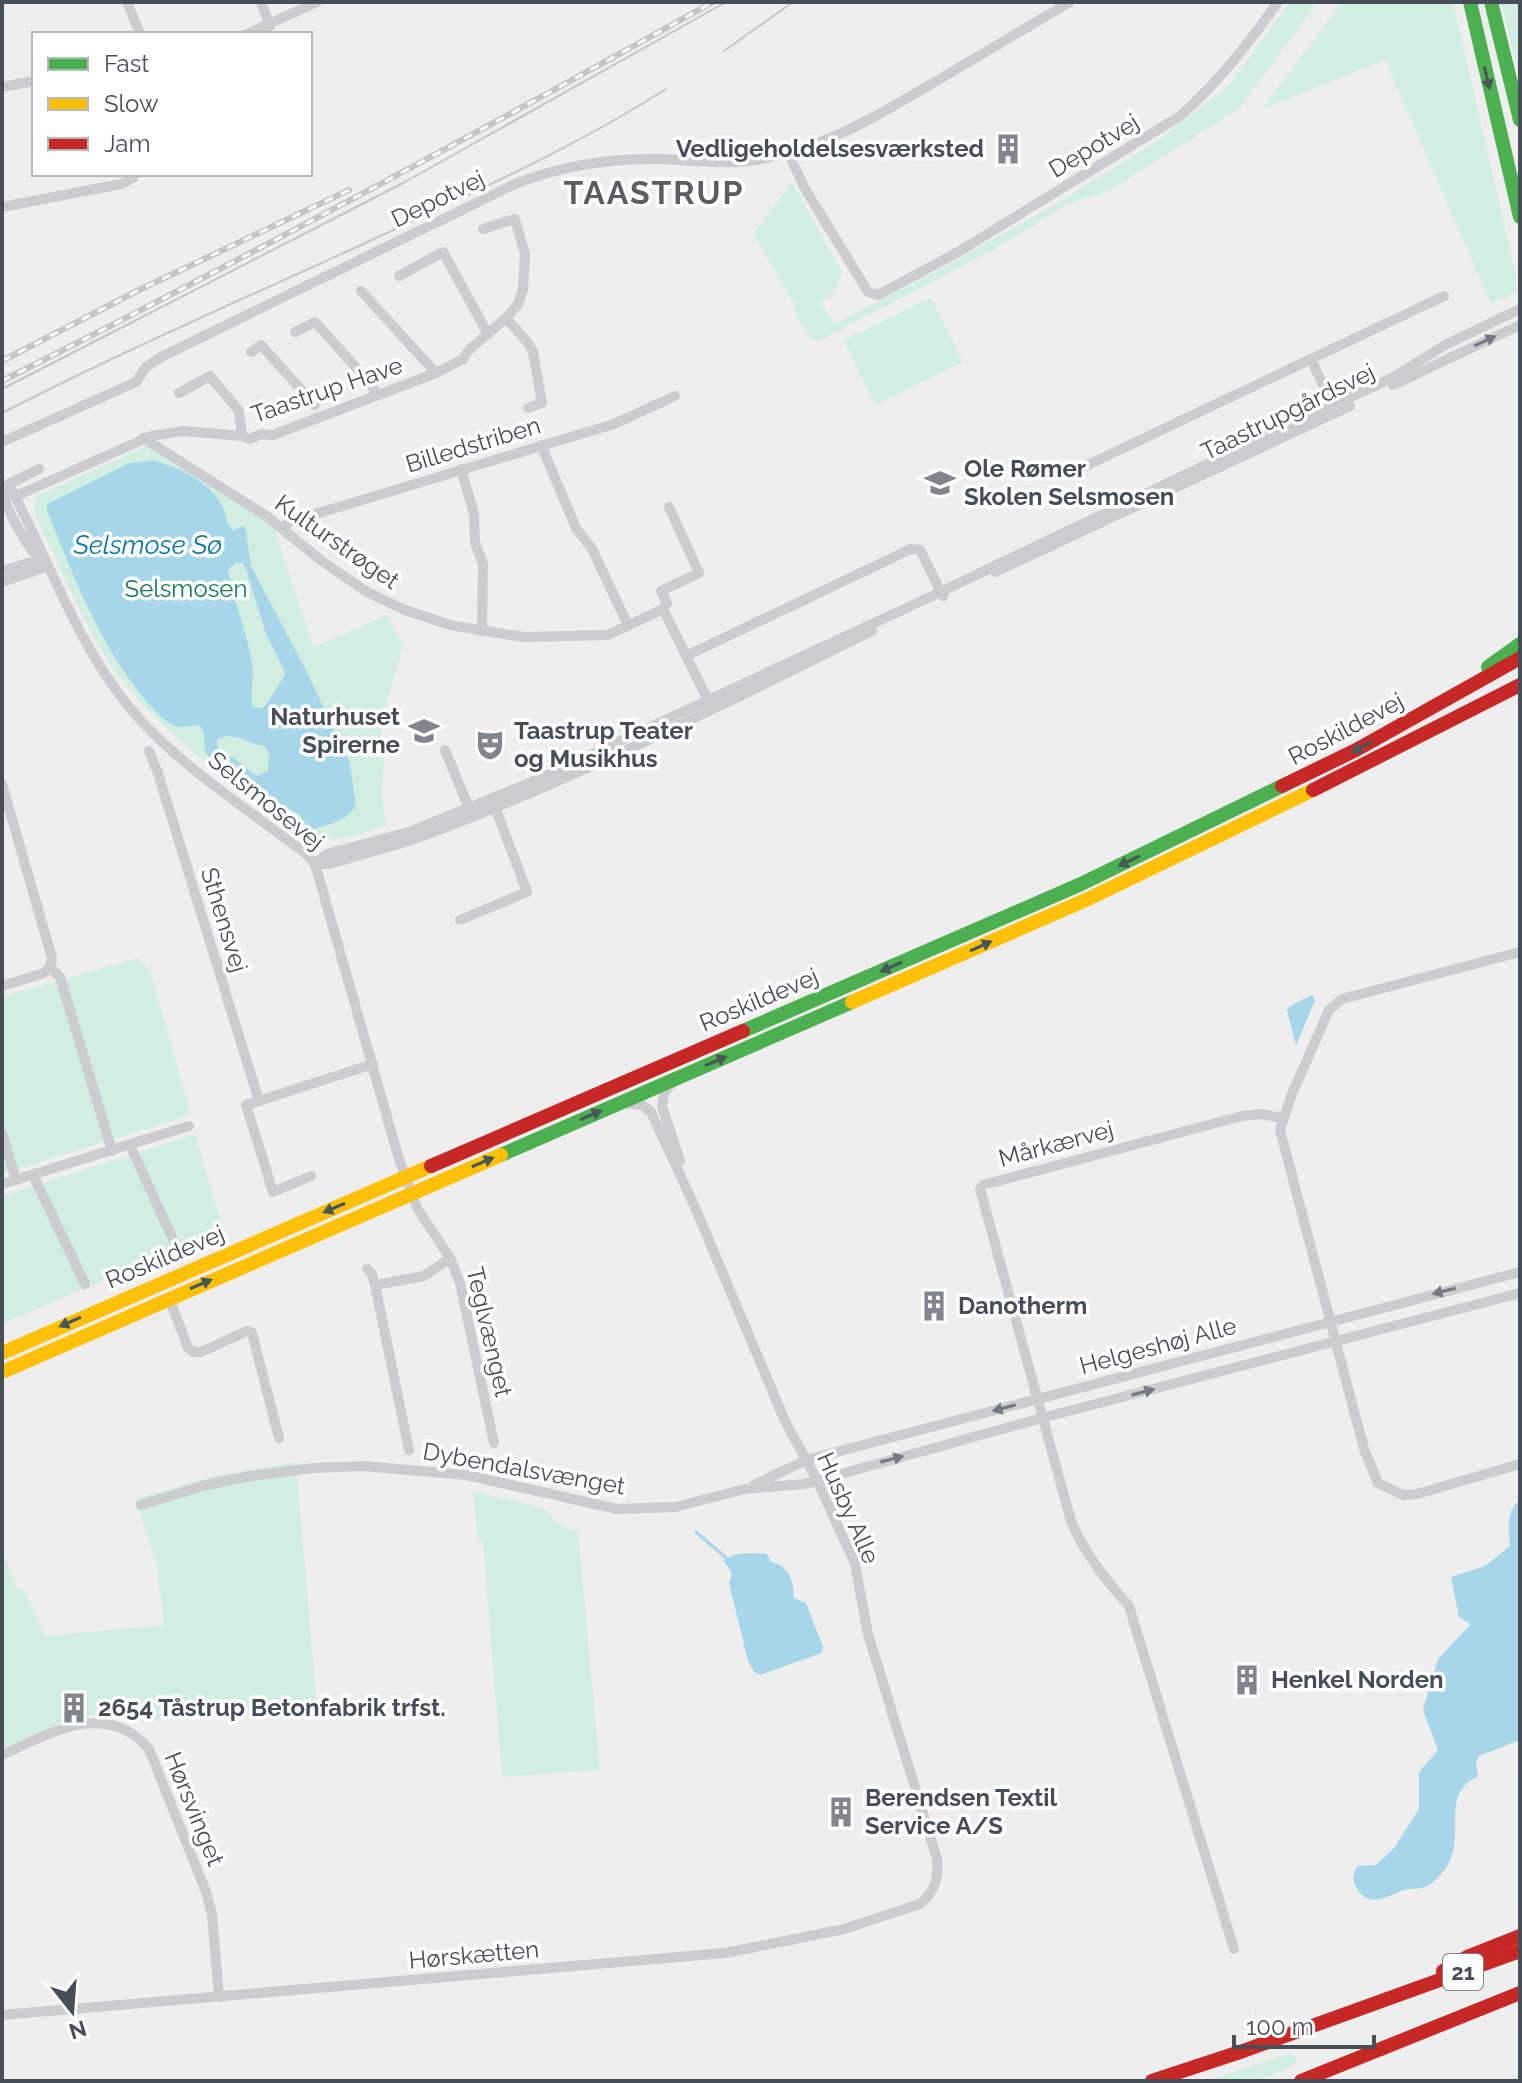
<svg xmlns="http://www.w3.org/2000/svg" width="1522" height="2083" viewBox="0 0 1522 2083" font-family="Raleway,sans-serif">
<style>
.green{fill:#d2eee0}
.water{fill:#a7d6eb;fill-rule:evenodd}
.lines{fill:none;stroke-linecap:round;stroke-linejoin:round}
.stream{stroke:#a7d6eb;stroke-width:3}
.street{stroke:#cacccf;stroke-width:10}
.fast{stroke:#4caf50;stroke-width:14}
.slow{stroke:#ffc107;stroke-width:14}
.jam{stroke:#c62828;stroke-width:14}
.tram{stroke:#c4c5c8;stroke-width:2}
.rail-casing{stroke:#c4c5c8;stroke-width:6}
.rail{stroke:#fff;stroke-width:3;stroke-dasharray:9;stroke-linecap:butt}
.oneway{fill:#475859}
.oneway2{fill:#747a83}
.labels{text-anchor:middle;stroke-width:7;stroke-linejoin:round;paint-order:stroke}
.shield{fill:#fff;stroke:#7e838c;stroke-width:2}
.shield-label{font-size:22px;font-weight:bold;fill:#464e5a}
.street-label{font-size:24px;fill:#464e5a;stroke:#fff}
.poi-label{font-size:24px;font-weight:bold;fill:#464e5a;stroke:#fff;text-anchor:start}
.park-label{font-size:24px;fill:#187a53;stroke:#fff}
.water-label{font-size:26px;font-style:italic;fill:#0e75a5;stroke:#fff}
.district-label{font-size:32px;font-weight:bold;letter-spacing:2px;fill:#5a5d62;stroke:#fff}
</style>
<rect width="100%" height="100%" fill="#efeeee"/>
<g class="green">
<polygon points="1290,2 1318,2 1239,109 1107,192 1072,202 991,251 819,341 810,338 795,314 795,305 753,234 792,182 842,272 833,294 821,303 834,324 933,273 1054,205 1157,141 1228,86"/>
<polygon points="1342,2 1453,2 1516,275 1517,292 1491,304 1385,60 1261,110"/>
<polygon points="1501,2 1520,2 1520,79"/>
<polygon points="931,297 963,362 875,405 844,340"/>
<path d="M158,441L272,522L314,647L387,615L403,645L381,723L384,766L382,793L386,826C347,837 325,849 288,826C229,781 169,739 122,680C85,632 63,571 36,517L34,504L38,495Z"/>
<polygon points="138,958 150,970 191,1115 2,1174 2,997"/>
<polygon points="195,1134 223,1229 2,1324 2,1196"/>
<path d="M296,1462L317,1708L142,1721C95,1701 46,1731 2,1748V1554L18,1589L24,1590L45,1636L164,1625L157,1567L135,1499L218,1475Z"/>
<polygon points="473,1491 539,1507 549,1512 554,1521 565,1528 578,1531 600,1770 502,1777 483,1542 478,1542"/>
<path d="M1292,2053L1297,2062C1271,2083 1239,2081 1207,2081Z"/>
</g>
<g class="water">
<path d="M153,460C179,468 210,481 223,507C228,518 224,520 233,530L245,526L251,566L306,670L350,764L356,806C345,821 331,824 314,829L308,827L299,814L271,801L205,753L204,733L200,726C191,725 184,728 175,726C163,721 151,707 143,697C98,641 73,576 47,510V504L127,464ZM237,562L243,564L246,569L266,634L284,670L285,675L266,705L262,708L253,707C249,694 255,678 252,663C247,632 234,602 228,570ZM227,736C241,736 251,745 264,745L269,753L268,771L256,776L234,758L218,755L217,740Z"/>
<polygon points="1312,995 1315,1000 1296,1046 1287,1010 1290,1006"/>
<path d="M1520,1500V1740L1479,1756L1476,1762L1478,1776C1436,1797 1471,1839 1442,1873C1423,1896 1418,1884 1399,1892C1384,1898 1369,1907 1357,1889C1352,1880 1352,1874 1358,1866L1376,1865L1394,1848L1419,1809V1772L1438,1750L1423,1710L1438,1659L1471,1624L1459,1617L1451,1577L1485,1566L1510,1546C1509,1530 1505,1511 1520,1500Z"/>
<path d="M751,1553L767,1554L771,1562C789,1565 794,1583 794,1598L806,1603L823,1647L822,1653L760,1675L754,1672L748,1661L729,1583L732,1573L723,1560L737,1554Z"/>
</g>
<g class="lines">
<polyline class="stream" points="696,1532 726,1558"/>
<g class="street">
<polyline points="127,2 140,34"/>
<polyline points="261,2 270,26"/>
<polyline points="247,34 317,2"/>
<polyline points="2,87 34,81"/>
<path d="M789,154L804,187L868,292L878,295L958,252L1180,116C1220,81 1247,45 1278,2"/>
<polyline points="2,207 121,184 133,178"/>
<polyline points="399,276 443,252 488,334"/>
<polyline points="361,291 436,373"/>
<polyline points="506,318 528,343 533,352 542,403 528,408"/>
<polyline points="295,332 315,322 371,384 377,395"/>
<polyline points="251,352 261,345 315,405"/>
<polyline points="1311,360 1333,405"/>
<polyline points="1393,385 1520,325"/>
<polyline points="179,393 210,376 239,411 242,436"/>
<polyline points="143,438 265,515 322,561 367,592 405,610 450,625 523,637 608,635 663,609"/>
<path d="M2,442L136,382L146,367L161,357L515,184C561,166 607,158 658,159C692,160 727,166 761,159C825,148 878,115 933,83C979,56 1025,29 1070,2"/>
<polyline points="541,445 576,528 592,549 628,625"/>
<path d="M39,469L9,484C8,486 5,493 5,496C6,512 31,552 43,563"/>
<polyline points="461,469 474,514 475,542 483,564 482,632"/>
<polyline points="1075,471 1444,296"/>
<path d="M9,484C52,566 81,659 147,727C191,773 254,814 305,853L315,864L399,1159L417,1208L450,1258L460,1283L494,1443"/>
<polyline points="16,496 151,436 183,431 242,436 250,439 261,434 273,435 436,373 463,359 469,350 506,318 518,304 523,290 525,254 515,219 483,229"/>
<polyline points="669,507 699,573 661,591 667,603 663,609 711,706"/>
<polyline points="282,529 289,522 614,424 675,396"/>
<polyline points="2,571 28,563 46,566"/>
<polyline points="995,572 1350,406"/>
<polyline points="2,582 48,566"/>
<polyline points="686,656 911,549 920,550 943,596"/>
<polyline points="445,750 469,808"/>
<polyline points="149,751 158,773 259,1101"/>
<polyline points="2,784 52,958 50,967"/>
<polyline points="315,864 327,854 412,831 534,781 928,598 1264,437 1392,378 1445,345 1520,309"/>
<path d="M315,864H329C358,855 388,848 417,838C573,781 723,704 872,631"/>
<polyline points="460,920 527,892 495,807"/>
<polyline points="1520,952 1342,999 1329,1010 1292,1094 1280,1130 1364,1449 1378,1483 1403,1495 1417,1494 1520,1464"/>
<polyline points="50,967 60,977 112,1151"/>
<polyline points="2,986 44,973 50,967"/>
<polyline points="674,1080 665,1091 662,1106 680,1161"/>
<polyline points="2,1133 16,1180"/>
<polyline points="130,1145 175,1244"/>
<polyline points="33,1175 85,1284"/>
<polyline points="311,1176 273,1192 246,1105 373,1064"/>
<polyline points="2,1184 189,1126"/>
<polyline points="367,1269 372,1274 375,1285"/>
<polyline points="169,1298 188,1348 193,1352 201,1352 247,1331 252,1333 279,1438"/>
<polyline points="409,1450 375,1285 424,1276 450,1258"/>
<polyline points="754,1485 806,1460 1520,1272"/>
<polyline points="141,1505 206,1485 251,1476 313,1468 363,1466 466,1475 617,1509 675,1507 745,1489 805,1484 1042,1418 1520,1293"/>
<path d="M2,1755C50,1733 107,1699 149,1749L206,1892L212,1914L219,1997"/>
<path d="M1234,1949L1129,1606C1105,1579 1085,1554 1071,1521L980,1189L983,1185L1242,1116L1261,1114L1282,1118"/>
<path d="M2,2015L725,1953L844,1929L920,1904C935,1891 939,1878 937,1859L868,1634L855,1564L817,1480L785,1421L694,1205L651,1112L642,1105L624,1103"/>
</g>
<g class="fast">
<polyline points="1470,2 1520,217"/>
<polyline points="1491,2 1520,120"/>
<polyline points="1488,667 1520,644"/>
<polyline points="743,1031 1081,884 1282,786"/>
<polyline points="501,1155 852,1002"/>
</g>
<g class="slow">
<polyline points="852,1002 1088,899 1313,790"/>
<polyline points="2,1353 431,1166"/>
<polyline points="2,1372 501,1155"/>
</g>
<g class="jam">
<polyline points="1282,786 1356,750 1520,658"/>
<polyline points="1313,790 1520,685"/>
<polyline points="431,1166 743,1031"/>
<polyline points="1443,1971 1467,1957 1520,1936"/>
<polyline points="1152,2081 1243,2051 1520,1951"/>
<polyline points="1301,2081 1520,1993"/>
</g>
<g class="tram">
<polyline points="724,51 793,2"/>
<polyline points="2,389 405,182 726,2"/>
<path d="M2,413C142,341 288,280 430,213C510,175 591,137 666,89"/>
</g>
<g class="rail-casing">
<g id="rail">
<polyline points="2,361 139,290 349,190"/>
<path d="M2,381C242,260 478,133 713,2"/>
</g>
</g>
<use href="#rail" class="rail"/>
</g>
<defs><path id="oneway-solid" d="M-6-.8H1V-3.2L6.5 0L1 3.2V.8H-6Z" transform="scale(2)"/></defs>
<g class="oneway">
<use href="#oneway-solid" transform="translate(1487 78) rotate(77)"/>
<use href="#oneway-solid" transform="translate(1362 747) rotate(152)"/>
<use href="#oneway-solid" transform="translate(1129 861) rotate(155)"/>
<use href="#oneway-solid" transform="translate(981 946) rotate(-24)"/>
<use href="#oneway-solid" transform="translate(891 967) rotate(156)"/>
<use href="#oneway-solid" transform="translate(716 1061) rotate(-23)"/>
<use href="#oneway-solid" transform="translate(591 1115) rotate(-23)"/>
<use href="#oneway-solid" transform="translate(483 1162) rotate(-23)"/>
<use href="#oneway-solid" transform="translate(334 1208) rotate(157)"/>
<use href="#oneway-solid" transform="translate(201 1284) rotate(-23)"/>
<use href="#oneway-solid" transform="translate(70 1322) rotate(156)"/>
</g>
<g class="oneway2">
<use href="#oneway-solid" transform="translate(1485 341) rotate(-25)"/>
<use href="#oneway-solid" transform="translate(1444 1291) rotate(166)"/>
<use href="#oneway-solid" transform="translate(1143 1392) rotate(-15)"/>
<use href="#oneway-solid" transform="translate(1004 1408) rotate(165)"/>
<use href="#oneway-solid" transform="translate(892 1459) rotate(-15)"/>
</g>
<defs>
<g id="building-bare" transform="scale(2.4)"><path d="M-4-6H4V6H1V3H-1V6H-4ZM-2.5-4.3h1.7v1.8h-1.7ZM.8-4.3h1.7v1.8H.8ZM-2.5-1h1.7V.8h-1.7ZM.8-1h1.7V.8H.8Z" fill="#81868e" stroke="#fff" stroke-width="2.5" paint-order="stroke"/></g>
<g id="school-bare" transform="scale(2.4)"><path d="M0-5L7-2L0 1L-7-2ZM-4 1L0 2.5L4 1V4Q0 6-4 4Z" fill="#81868e" stroke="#fff" stroke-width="2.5" paint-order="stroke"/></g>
<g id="theatre-bare" transform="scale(2.4)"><path d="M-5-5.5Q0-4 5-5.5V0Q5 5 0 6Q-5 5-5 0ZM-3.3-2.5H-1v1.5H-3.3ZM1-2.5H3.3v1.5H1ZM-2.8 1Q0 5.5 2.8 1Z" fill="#81868e" stroke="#fff" stroke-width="2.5" paint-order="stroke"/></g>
</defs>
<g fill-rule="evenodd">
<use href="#building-bare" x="1008" y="149"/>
<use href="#school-bare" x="940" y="483"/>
<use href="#school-bare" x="424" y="731"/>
<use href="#theatre-bare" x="490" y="745"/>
<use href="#building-bare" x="934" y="1306"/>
<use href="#building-bare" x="1247" y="1680"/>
<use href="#building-bare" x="74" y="1708"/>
<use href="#building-bare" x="841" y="1812"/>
</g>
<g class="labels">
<rect class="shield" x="1443" y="1954" width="40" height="36" rx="6"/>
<g class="shield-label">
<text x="1463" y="1980">21</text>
</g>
<g class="street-label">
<text transform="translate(1094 146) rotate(-31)" y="8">Depotvej</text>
<text transform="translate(438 199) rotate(-26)" y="8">Depotvej</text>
<text transform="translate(327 390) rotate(-19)" y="8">Taastrup Have</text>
<text transform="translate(1288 412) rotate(-26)" y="8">Taastrupgårdsvej</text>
<text transform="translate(473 445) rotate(-17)" y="8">Billedstriben</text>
<text transform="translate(337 542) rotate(35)" y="8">Kulturstrøget</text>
<text transform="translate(1346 729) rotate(-28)" y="8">Roskildevej</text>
<text transform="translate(266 801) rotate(39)" y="8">Selsmosevej</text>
<text transform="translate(224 920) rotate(73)" y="8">Sthensvej</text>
<text transform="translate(759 1000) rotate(-23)" y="8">Roskildevej</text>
<text transform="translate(1056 1144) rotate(-15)" y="8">Mårkærvej</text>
<text transform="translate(165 1257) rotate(-23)" y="8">Roskildevej</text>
<text transform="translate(489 1332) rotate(77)" y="8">Teglvænget</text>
<text transform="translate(1158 1346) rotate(-15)" y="8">Helgeshøj Alle</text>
<text transform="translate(524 1469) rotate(10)" y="8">Dybendalsvænget</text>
<text transform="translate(848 1508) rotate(66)" y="8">Husby Alle</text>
<text transform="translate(194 1809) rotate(68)" y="8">Hørsvinget</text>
<text transform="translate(474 1955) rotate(-5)" y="8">Hørskætten</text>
</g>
<g class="poi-label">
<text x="984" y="157" text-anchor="end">Vedligeholdelsesværksted</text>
<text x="964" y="477">Ole Rømer<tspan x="964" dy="28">Skolen Selsmosen</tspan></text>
<text x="400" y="725" text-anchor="end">Naturhuset<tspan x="400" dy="28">Spirerne</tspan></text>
<text x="514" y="739">Taastrup Teater<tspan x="514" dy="28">og Musikhus</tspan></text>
<text x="958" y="1314">Danotherm</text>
<text x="1271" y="1688">Henkel Norden</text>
<text x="98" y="1716">2654 Tåstrup Betonfabrik trfst.</text>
<text x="865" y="1806">Berendsen Textil<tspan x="865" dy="28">Service A/S</tspan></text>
</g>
<g class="park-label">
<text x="186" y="597">Selsmosen</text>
</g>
<g class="water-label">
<text x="148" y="554">Selsmose Sø</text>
</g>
<g class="district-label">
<text x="654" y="204">TAASTRUP</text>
</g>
</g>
<rect width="1522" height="2083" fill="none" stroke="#464e5a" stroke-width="8"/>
<rect x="32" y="32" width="280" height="144" fill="#ffffff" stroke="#b5b8bd" stroke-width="2"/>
<rect x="48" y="58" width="40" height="12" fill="#4caf50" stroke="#b5b8bd" stroke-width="2"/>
<text x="104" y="72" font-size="24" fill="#464e5a">Fast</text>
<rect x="48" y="98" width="40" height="12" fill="#ffc107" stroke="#b5b8bd" stroke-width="2"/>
<text x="104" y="112" font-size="24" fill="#464e5a">Slow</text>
<rect x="48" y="138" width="40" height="12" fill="#c62828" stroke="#b5b8bd" stroke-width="2"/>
<text x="104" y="152" font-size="24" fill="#464e5a">Jam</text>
<g transform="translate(72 2011) rotate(163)" stroke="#ffffff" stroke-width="6" paint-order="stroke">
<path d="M0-6L14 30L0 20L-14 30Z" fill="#464e5a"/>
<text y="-12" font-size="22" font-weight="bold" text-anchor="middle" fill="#464e5a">N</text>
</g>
<path d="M1234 2035v12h140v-12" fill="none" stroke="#464e5a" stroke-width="4"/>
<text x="1246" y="2035" font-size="24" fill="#464e5a" stroke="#ffffff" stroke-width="6" paint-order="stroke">100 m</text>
</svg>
